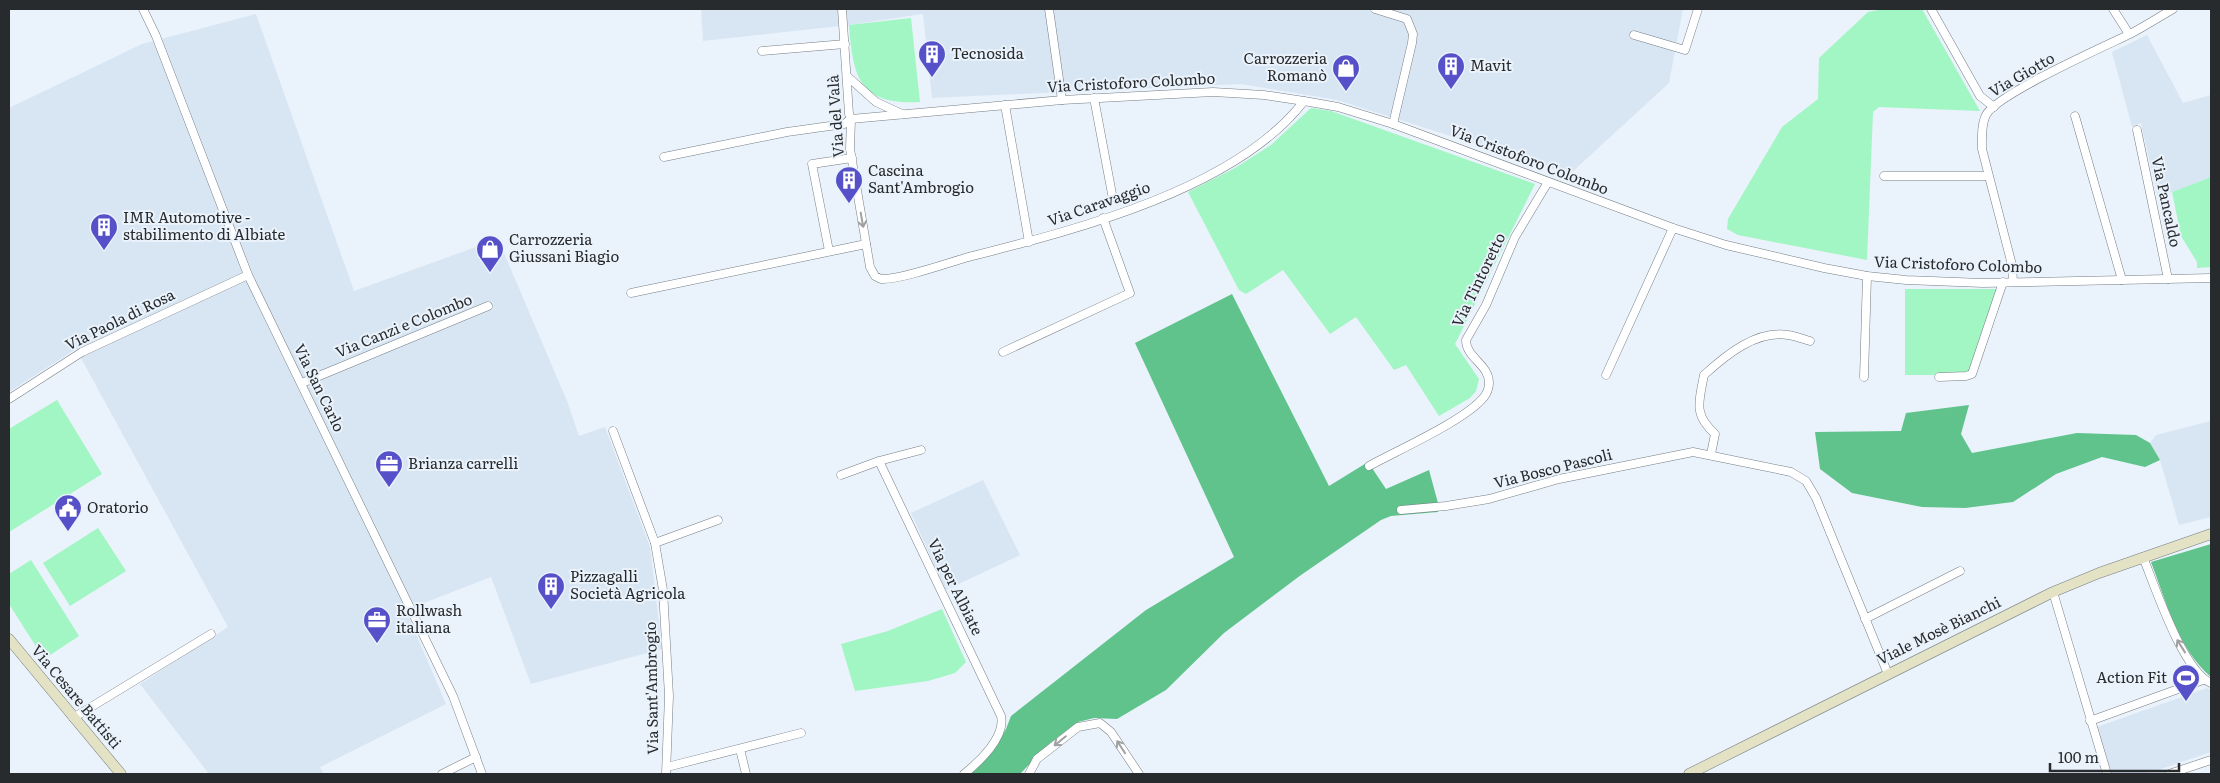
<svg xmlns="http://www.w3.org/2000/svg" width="2220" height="783" viewBox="0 0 2220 783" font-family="Literata,serif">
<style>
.built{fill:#d8e6f4}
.green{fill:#a1f6c3}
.forest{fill:#60c38c}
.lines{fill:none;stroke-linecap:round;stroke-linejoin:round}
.street-casing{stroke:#767e85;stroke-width:9}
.secondary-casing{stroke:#767e85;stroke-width:11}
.street{stroke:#fff;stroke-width:8}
.secondary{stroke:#e3e2c4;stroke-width:10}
.oneway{stroke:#9ea0a1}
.labels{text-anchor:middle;stroke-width:4;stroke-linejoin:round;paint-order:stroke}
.poi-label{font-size:15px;fill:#282b2e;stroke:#eaf2fb;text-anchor:start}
.street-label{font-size:15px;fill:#282b2e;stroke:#eaf2fb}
</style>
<rect width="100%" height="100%" fill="#eaf2fb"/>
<g class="built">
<polygon points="701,9 1683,9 1669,83 1570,174 1337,100 1241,84 932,98 923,14 849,25 703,41"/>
<polygon points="256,14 354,291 498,239 567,401 579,436 605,427 650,547 662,649 531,684 491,577 416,606 407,613 446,704 320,767 324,774 209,774 140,684 228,627 76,349 9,392 9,108 142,44"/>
<polygon points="2147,35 2183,103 2211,95 2211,177 2172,192 2157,194 2141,123 2132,127 2112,52"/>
<polygon points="2211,421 2211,517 2179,525 2160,460 2150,443 2156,435"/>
<polygon points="983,480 1020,555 946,590 911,513"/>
<polygon points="2207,688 2211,690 2211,752 2146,774 2111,774 2097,727"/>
</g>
<g class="green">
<polygon points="1883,9 1922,9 1980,111 1879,107 1873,112 1867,260 1738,235 1727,229 1728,219 1782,127 1818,99 1819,58 1868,12"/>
<path d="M911,18L920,102C859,105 853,78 849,25Z"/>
<polygon points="1311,108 1331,111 1535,184 1455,344 1479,379 1476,391 1470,398 1439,416 1406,365 1394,370 1356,317 1330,334 1283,270 1246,294 1239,290 1188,192 1235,168 1271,145"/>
<polygon points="2211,177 2211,267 2197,268 2197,262 2181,236 2172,192"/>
<polygon points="1905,289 1996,289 1996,297 1968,375 1905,375"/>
<polygon points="57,400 102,474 9,532 9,429"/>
<polygon points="98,528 126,571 70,606 43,563"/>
<polygon points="31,560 79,636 44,659 9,604 9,574"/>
<polygon points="942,609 966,662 955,673 928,681 855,691 841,644 888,631"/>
</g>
<g class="forest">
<polygon points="1232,294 1329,486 1368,462 1386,489 1429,470 1438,503 1438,512 1391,516 1381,520 1301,575 1224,633 1166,690 1117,719 1094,718 1078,722 1049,744 1020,774 971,774 993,750 1006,729 1011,716 1146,610 1234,557 1135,343"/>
<polygon points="1969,405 1961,434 1972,453 2077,433 2136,435 2150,443 2160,460 2145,467 2102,457 2056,474 2013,502 1965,508 1922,507 1852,493 1820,469 1815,432 1901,431 1906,413"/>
<path d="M2211,544V677C2178,649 2166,601 2151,562Z"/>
</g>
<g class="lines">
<g class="street-casing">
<g id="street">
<polyline points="143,9 156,36 248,275 453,696 482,774"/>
<path d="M842,9L849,114L851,119L850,149L870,267L875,276L881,279C899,280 945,264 965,258C1070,231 1235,191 1304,101"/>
<polyline points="1049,9 1062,100"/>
<polyline points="1375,9 1407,19 1413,34 1412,43 1393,124"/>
<polyline points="1931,9 1980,96 1994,107"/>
<polyline points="2113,9 2129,34"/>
<polyline points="1634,35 1685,50 1698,9"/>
<polyline points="762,51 845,44"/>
<polyline points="847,76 876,102 902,114"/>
<polyline points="1094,98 1112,194"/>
<polyline points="1005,105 1029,242"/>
<polyline points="2075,116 2122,280"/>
<polyline points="851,119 1062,100 1213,92 1264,95 1304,101 1338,107 1393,124 1673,228 1726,245 1824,268 1867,276 1906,280 1983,283 2211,278"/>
<polyline points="2137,130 2168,279"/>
<polyline points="664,157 787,132 844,124 851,119"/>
<polyline points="1884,176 1988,176"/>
<polyline points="829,251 812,164 852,158"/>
<path d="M2013,282L2012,265L1982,149C1982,138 1981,125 1986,115C1997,94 2103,47 2130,34C2145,26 2159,17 2173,9"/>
<polyline points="631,293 866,244"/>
<polyline points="1003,352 1130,293 1103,218"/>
<polyline points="1606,375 1673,228"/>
<polyline points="1864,377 1867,276"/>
<polyline points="1939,377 1966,376 1972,374 2003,282"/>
<polyline points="302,383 488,306"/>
<polyline points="9,399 82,352 248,275"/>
<polyline points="613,431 655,543 663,590 669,696 666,774"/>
<path d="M1711,454L1715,434C1693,414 1699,402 1704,375C1726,355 1756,330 1788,335C1796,336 1803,339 1810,341"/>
<path d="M879,461L1001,716C1006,737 979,762 964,774"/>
<path d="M1369,466C1396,451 1466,420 1484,397C1487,393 1489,388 1489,383C1489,364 1466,358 1466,340L1486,305L1515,237L1548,182"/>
<polyline points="841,475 879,461 921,450"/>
<polyline points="1401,510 1446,506 1489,499 1559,479 1693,452 1791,472 1806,481 1816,498 1888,674"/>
<polyline points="655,543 718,520"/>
<path d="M2143,557C2155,587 2183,671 2211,683"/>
<polyline points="2053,592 2107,774"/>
<polyline points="1865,619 1960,571"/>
<polyline points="73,718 211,634"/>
<polyline points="2090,721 2203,680"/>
<polyline points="740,749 746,774"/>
<polyline points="667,767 801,733"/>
<polyline points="442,774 476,757"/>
<polyline points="1029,774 1037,759 1078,727 1100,723 1111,732 1139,774"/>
<polyline points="2169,774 2211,760"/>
</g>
</g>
<g class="secondary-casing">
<g id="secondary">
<polyline points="9,639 121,774"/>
<polyline points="1689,774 2053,592 2099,573 2211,534"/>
</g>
</g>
<use href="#street" class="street"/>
<use href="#secondary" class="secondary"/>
</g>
<defs><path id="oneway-shaft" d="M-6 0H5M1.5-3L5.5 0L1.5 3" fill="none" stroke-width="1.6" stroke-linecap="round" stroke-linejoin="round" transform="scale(1.25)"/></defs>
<g class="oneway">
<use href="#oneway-shaft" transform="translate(862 220) rotate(80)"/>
<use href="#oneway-shaft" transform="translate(2181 646) rotate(-122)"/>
<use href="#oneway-shaft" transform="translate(1060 741) rotate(141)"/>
<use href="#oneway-shaft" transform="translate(1121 747) rotate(-123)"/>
</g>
<defs>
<g id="building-pin" transform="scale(1.4375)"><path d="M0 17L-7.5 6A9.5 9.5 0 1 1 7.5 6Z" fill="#5651c9" stroke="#eaf2fb"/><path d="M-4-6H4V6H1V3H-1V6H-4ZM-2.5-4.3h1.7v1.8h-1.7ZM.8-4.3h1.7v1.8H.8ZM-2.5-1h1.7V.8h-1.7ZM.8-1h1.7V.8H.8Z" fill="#fff"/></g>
<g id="shop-pin" transform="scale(1.4375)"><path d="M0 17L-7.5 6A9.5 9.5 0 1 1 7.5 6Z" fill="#5651c9" stroke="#eaf2fb"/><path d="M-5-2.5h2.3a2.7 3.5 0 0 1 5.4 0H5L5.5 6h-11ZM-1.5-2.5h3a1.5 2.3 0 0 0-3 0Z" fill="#fff"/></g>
<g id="office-pin" transform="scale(1.4375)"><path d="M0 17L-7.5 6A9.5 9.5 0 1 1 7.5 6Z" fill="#5651c9" stroke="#eaf2fb"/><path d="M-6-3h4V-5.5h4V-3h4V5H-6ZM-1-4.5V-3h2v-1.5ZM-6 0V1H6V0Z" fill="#fff"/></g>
<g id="civic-pin" transform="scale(1.4375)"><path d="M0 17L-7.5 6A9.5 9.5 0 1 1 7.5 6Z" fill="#5651c9" stroke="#eaf2fb"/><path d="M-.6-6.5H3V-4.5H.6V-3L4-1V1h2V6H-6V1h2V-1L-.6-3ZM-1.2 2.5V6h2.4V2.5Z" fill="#fff"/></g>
<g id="stadium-pin" transform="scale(1.4375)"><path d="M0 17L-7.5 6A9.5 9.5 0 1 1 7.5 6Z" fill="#5651c9" stroke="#eaf2fb"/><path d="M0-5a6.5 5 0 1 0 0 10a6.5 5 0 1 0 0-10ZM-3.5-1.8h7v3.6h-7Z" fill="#fff"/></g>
</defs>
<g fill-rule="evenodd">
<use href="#building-pin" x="932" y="54"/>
<use href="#building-pin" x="1451" y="66"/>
<use href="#shop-pin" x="1346" y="68"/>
<use href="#building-pin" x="849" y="180"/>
<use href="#building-pin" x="104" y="227"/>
<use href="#shop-pin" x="490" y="249"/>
<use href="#office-pin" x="389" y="464"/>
<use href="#civic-pin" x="68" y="508"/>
<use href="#building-pin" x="551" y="586"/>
<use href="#office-pin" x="377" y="620"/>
<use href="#stadium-pin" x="2186" y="678"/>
</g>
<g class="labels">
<g class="poi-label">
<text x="951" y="59">Tecnosida</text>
<text x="1327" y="64" text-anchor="end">Carrozzeria<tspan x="1327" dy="17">Romanò</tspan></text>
<text x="1470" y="71">Mavit</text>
<text x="868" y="176">Cascina<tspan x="868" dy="17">Sant'Ambrogio</tspan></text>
<text x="123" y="223">IMR Automotive -<tspan x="123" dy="17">stabilimento di Albiate</tspan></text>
<text x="509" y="245">Carrozzeria<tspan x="509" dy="17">Giussani Biagio</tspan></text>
<text x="408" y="469">Brianza carrelli</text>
<text x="87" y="513">Oratorio</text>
<text x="570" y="582">Pizzagalli<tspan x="570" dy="17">Società Agricola</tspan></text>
<text x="396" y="616">Rollwash<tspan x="396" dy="17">italiana</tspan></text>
<text x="2167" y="683" text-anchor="end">Action Fit</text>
</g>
<g class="street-label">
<text transform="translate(2022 75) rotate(-30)" y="5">Via Giotto</text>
<text transform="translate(1131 83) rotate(-3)" y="5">Via Cristoforo Colombo</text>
<text transform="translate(836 116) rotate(-94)" y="5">Via del Valà</text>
<text transform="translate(1529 160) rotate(21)" y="5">Via Cristoforo Colombo</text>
<text transform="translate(2166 202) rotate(78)" y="5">Via Pancaldo</text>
<text transform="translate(1099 204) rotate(-19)" y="5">Via Caravaggio</text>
<text transform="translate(1958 265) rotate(2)" y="5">Via Cristoforo Colombo</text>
<text transform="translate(1479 280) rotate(-64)" y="5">Via Tintoretto</text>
<text transform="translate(120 320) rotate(-26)" y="5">Via Paola di Rosa</text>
<text transform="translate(404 326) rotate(-22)" y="5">Via Canzi e Colombo</text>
<text transform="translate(319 388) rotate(64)" y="5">Via San Carlo</text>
<text transform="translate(1553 469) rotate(-14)" y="5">Via Bosco Pascoli</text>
<text transform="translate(955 587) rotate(64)" y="5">Via per Albiate</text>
<text transform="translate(1939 631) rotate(-26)" y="5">Viale Mosè Bianchi</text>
<text transform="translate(652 688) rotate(-91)" y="5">Via Sant'Ambrogio</text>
<text transform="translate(76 697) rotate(50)" y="5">Via Cesare Battisti</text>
</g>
</g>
<rect width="2220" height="783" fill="none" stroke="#282b2e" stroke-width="20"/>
<path d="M2050 763v8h129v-8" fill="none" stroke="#282b2e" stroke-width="2.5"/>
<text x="2058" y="763" font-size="15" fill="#282b2e" stroke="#eaf2fb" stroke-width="4" paint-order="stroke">100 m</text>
</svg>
